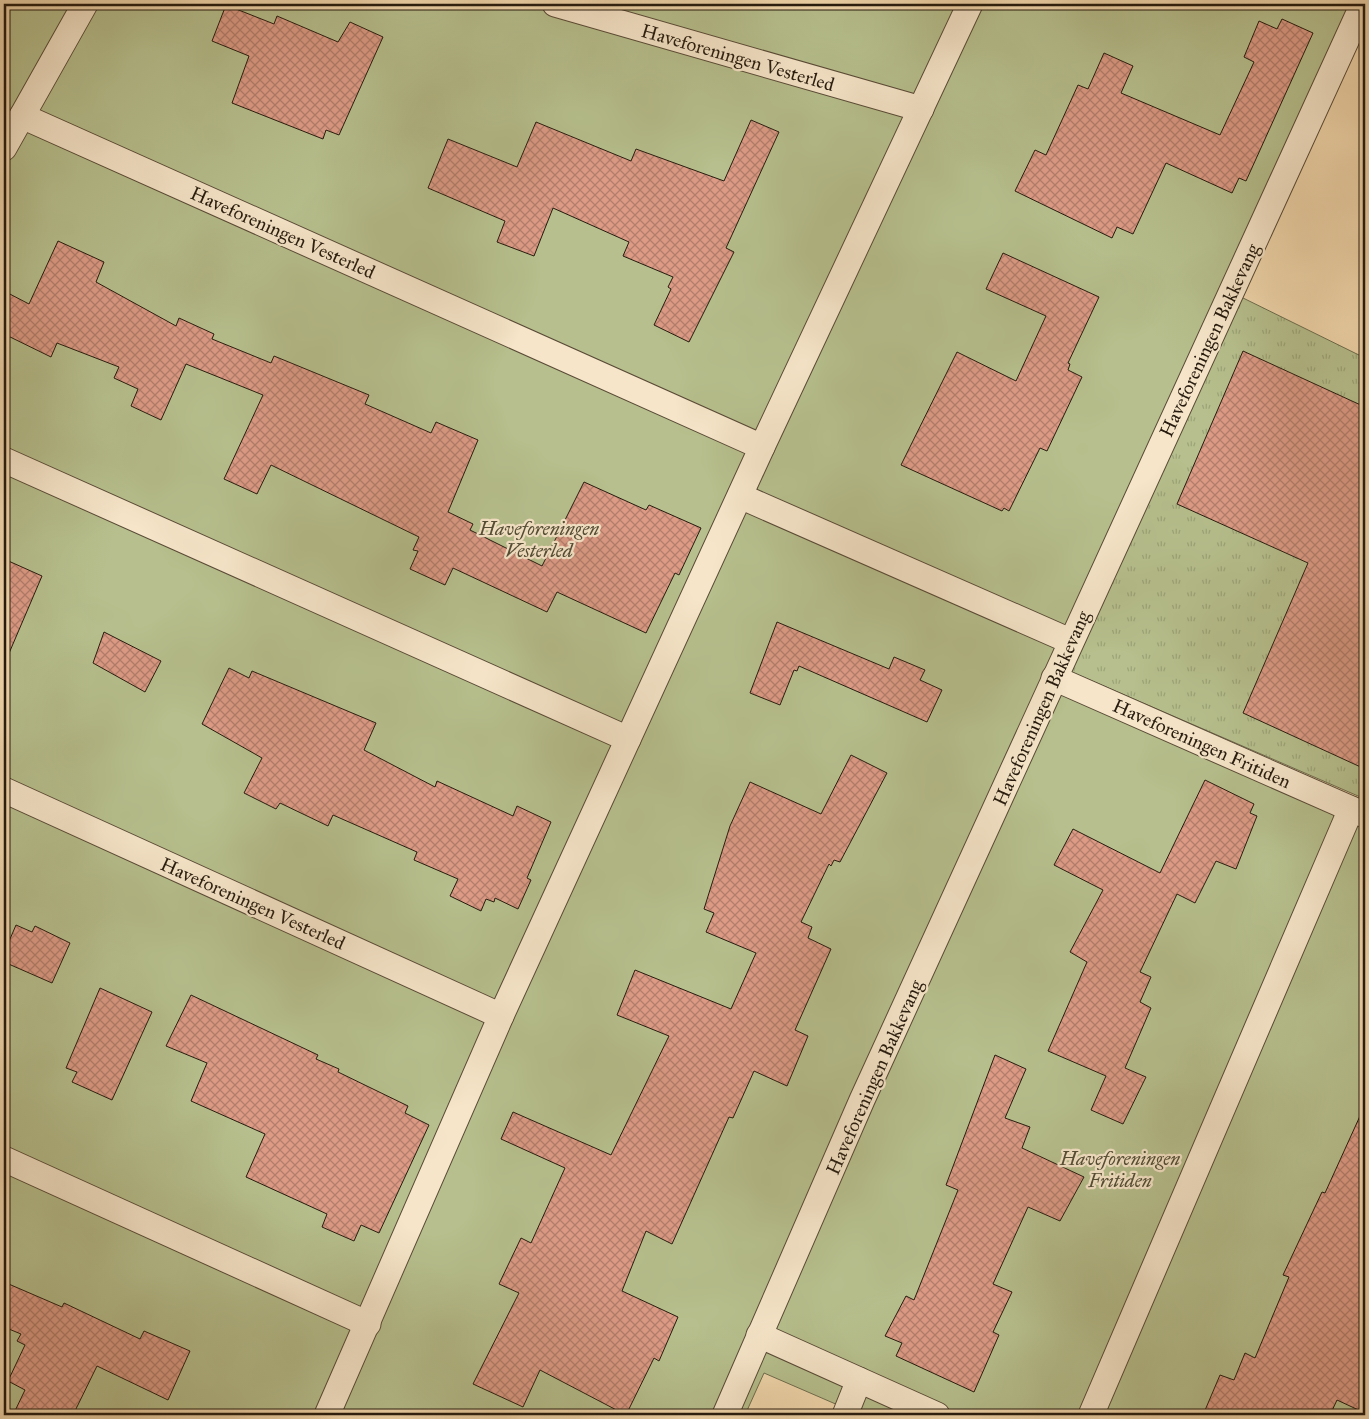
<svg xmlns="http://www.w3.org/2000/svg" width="1369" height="1419" viewBox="0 0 1369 1419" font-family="'IM FELL Great Primer',serif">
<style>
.grass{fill:url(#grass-tufts);stroke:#6e6d4e}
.garden{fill:#b6bf8d;stroke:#6e6d4e}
.building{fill:url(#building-cross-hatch);stroke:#261b0e}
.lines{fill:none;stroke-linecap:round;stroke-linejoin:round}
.service-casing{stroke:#594a36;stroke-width:27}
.service{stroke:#f6e5c9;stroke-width:25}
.labels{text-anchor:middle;stroke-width:4.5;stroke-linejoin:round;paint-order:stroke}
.street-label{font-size:19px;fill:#261b0e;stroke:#f6e5c9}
.park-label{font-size:19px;font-style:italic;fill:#514c34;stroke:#f6e5c9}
</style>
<defs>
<pattern id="grass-tufts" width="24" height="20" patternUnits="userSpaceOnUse" patternTransform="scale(1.25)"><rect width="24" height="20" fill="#b6bf8d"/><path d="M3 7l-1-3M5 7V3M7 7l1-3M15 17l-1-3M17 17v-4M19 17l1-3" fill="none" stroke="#9ca478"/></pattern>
<pattern id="building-cross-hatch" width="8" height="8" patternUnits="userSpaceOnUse" patternTransform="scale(1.25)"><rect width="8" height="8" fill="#dd9b86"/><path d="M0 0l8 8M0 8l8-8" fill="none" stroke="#b37e6c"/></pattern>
</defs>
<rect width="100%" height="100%" fill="#f1d7ac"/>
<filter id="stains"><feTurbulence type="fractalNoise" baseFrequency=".004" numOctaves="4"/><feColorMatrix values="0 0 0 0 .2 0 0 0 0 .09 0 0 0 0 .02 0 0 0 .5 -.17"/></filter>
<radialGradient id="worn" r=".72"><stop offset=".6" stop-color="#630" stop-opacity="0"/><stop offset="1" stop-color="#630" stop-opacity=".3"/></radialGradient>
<polygon class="grass" points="1239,296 1365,358 1365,799 1069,671"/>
<polygon class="garden" points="4,4 1360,4 1066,672 1365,802 1365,1415 861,1415 764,1373 745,1415 4,1415"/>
<g class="building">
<polygon points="226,5 274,24 277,16 338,42 350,22 383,37 339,135 326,130 323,139 232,103 249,56 212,41"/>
<polygon points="1282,19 1313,33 1246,181 1239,178 1232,193 1166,163 1133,234 1117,227 1112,238 1015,191 1035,150 1046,155 1078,85 1088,89 1104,53 1133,66 1121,93 1220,135 1254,62 1244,57 1259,21 1277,29"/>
<polygon points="751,120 779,132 726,248 734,252 689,342 654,325 671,289 668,287 673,277 623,256 629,242 553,208 534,256 497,242 505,221 428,188 448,139 517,167 536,122 631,161 636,149 724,181"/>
<polygon points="58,241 104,262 96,282 176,326 179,318 214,334 212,339 271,363 274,356 369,395 365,404 431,433 436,422 478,440 448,512 473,524 470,530 542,566 584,482 646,510 649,505 701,528 679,575 675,573 646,633 557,592 547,612 453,568 445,585 410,569 418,551 413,550 419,537 271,465 257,494 224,479 263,395 186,364 161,420 131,406 138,389 114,378 119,367 57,343 51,357 4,334 4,291 29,304"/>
<polygon points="1003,253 1099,297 1068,363 1070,364 1068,370 1082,377 1047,451 1040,448 1009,511 1004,508 1002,511 901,465 957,352 1016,381 1046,316 986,289"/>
<polygon points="1243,351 1365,407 1365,769 1243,713 1308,563 1177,504"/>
<polygon points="4,559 42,576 4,665"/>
<polygon points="777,622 889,669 894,657 925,670 920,680 942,690 927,722 799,666 797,671 794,670 780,705 750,693"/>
<polygon points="104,632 161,661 145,692 93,663"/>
<polygon points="229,668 249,678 252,671 376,723 364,750 435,787 437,781 513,816 517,806 551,822 527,878 531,880 518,909 495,898 494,902 486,899 481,911 450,896 458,879 414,860 417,852 333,815 328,826 280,803 276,809 244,793 262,758 202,724"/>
<polygon points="851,755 887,773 840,862 834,860 831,866 829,864 801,922 812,927 808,938 831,949 795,1030 808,1036 787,1086 754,1071 733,1118 729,1117 672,1244 646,1231 622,1291 678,1317 659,1361 654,1358 626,1415 540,1370 523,1407 473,1384 519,1293 499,1284 521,1238 531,1243 565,1168 501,1139 513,1112 611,1155 669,1036 617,1015 635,970 731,1009 756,953 706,932 714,913 704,909 730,826 750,782 821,814"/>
<polygon points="1205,780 1254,804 1250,813 1257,816 1236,869 1216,861 1195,903 1177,894 1140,972 1151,977 1140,1002 1151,1008 1125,1068 1146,1077 1123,1124 1091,1110 1106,1076 1048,1051 1087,962 1070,952 1103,890 1054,865 1073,829 1160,873"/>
<polygon points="16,925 32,932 35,926 70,943 52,983 4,962 4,953"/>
<polygon points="100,988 152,1012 112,1100 72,1082 77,1072 66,1068"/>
<polygon points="191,995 318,1055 316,1059 339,1069 338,1072 408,1106 405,1113 429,1125 379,1233 361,1225 354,1241 322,1227 327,1214 246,1177 265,1134 191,1101 207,1063 166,1046"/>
<polygon points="995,1055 1026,1069 1005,1118 1030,1127 1022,1148 1084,1177 1060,1221 1028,1207 993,1284 1012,1292 993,1332 999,1335 974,1392 896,1356 902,1343 885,1336 906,1296 914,1300 958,1190 946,1185"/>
<polygon points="1365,1105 1365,1413 1337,1400 1330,1415 1203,1415 1220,1375 1234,1380 1245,1353 1255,1358 1289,1277 1283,1275 1322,1192 1325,1193"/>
<polygon points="4,1282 62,1307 64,1303 140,1339 144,1331 190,1351 168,1400 97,1366 73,1415 13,1415 25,1390 8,1381 25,1345 17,1341 21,1334 4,1327"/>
</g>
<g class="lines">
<g class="service-casing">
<g id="service">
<polyline points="555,4 921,109"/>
<polyline points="22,116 762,447"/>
<polyline points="4,148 85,4"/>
<polyline points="4,460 628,739"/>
<polyline points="740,496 1070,641"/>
<polyline points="1054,678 1365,815"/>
<polyline points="4,790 501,1016"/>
<polyline points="4,1159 368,1324"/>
<polyline points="759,1335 937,1415"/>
<polyline points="327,1415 501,1016 762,447 970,4"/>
<polyline points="725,1415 862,1100 1363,4"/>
<polyline points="845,1415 859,1380"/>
<polyline points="1091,1415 1351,809"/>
</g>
</g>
<use href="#service" class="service"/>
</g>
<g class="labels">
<g class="street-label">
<text transform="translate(738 57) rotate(16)" y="7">Haveforeningen Vesterled</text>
<text transform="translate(283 232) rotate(24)" y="7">Haveforeningen Vesterled</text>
<text transform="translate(1209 340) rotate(-65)" y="7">Haveforeningen Bakkevang</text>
<text transform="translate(1041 708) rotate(-66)" y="7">Haveforeningen Bakkevang</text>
<text transform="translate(1202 743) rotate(24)" y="7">Haveforeningen Fritiden</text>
<text transform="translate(253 903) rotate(24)" y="7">Haveforeningen Vesterled</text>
<text transform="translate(874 1077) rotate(-66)" y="7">Haveforeningen Bakkevang</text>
</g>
<g class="park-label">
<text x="539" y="535">Haveforeningen<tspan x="539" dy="22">Vesterled</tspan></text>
<text x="1120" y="1165">Haveforeningen<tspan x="1120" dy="22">Fritiden</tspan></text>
</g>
</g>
<rect width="1369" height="1419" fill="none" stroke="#f1d7ac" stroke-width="20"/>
<rect x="5" y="5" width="1359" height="1409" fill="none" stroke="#261b0e" stroke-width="2.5"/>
<rect x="10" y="10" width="1349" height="1399" fill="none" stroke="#261b0e"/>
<rect width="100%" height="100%" filter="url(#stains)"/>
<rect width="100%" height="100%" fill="url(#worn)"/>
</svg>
